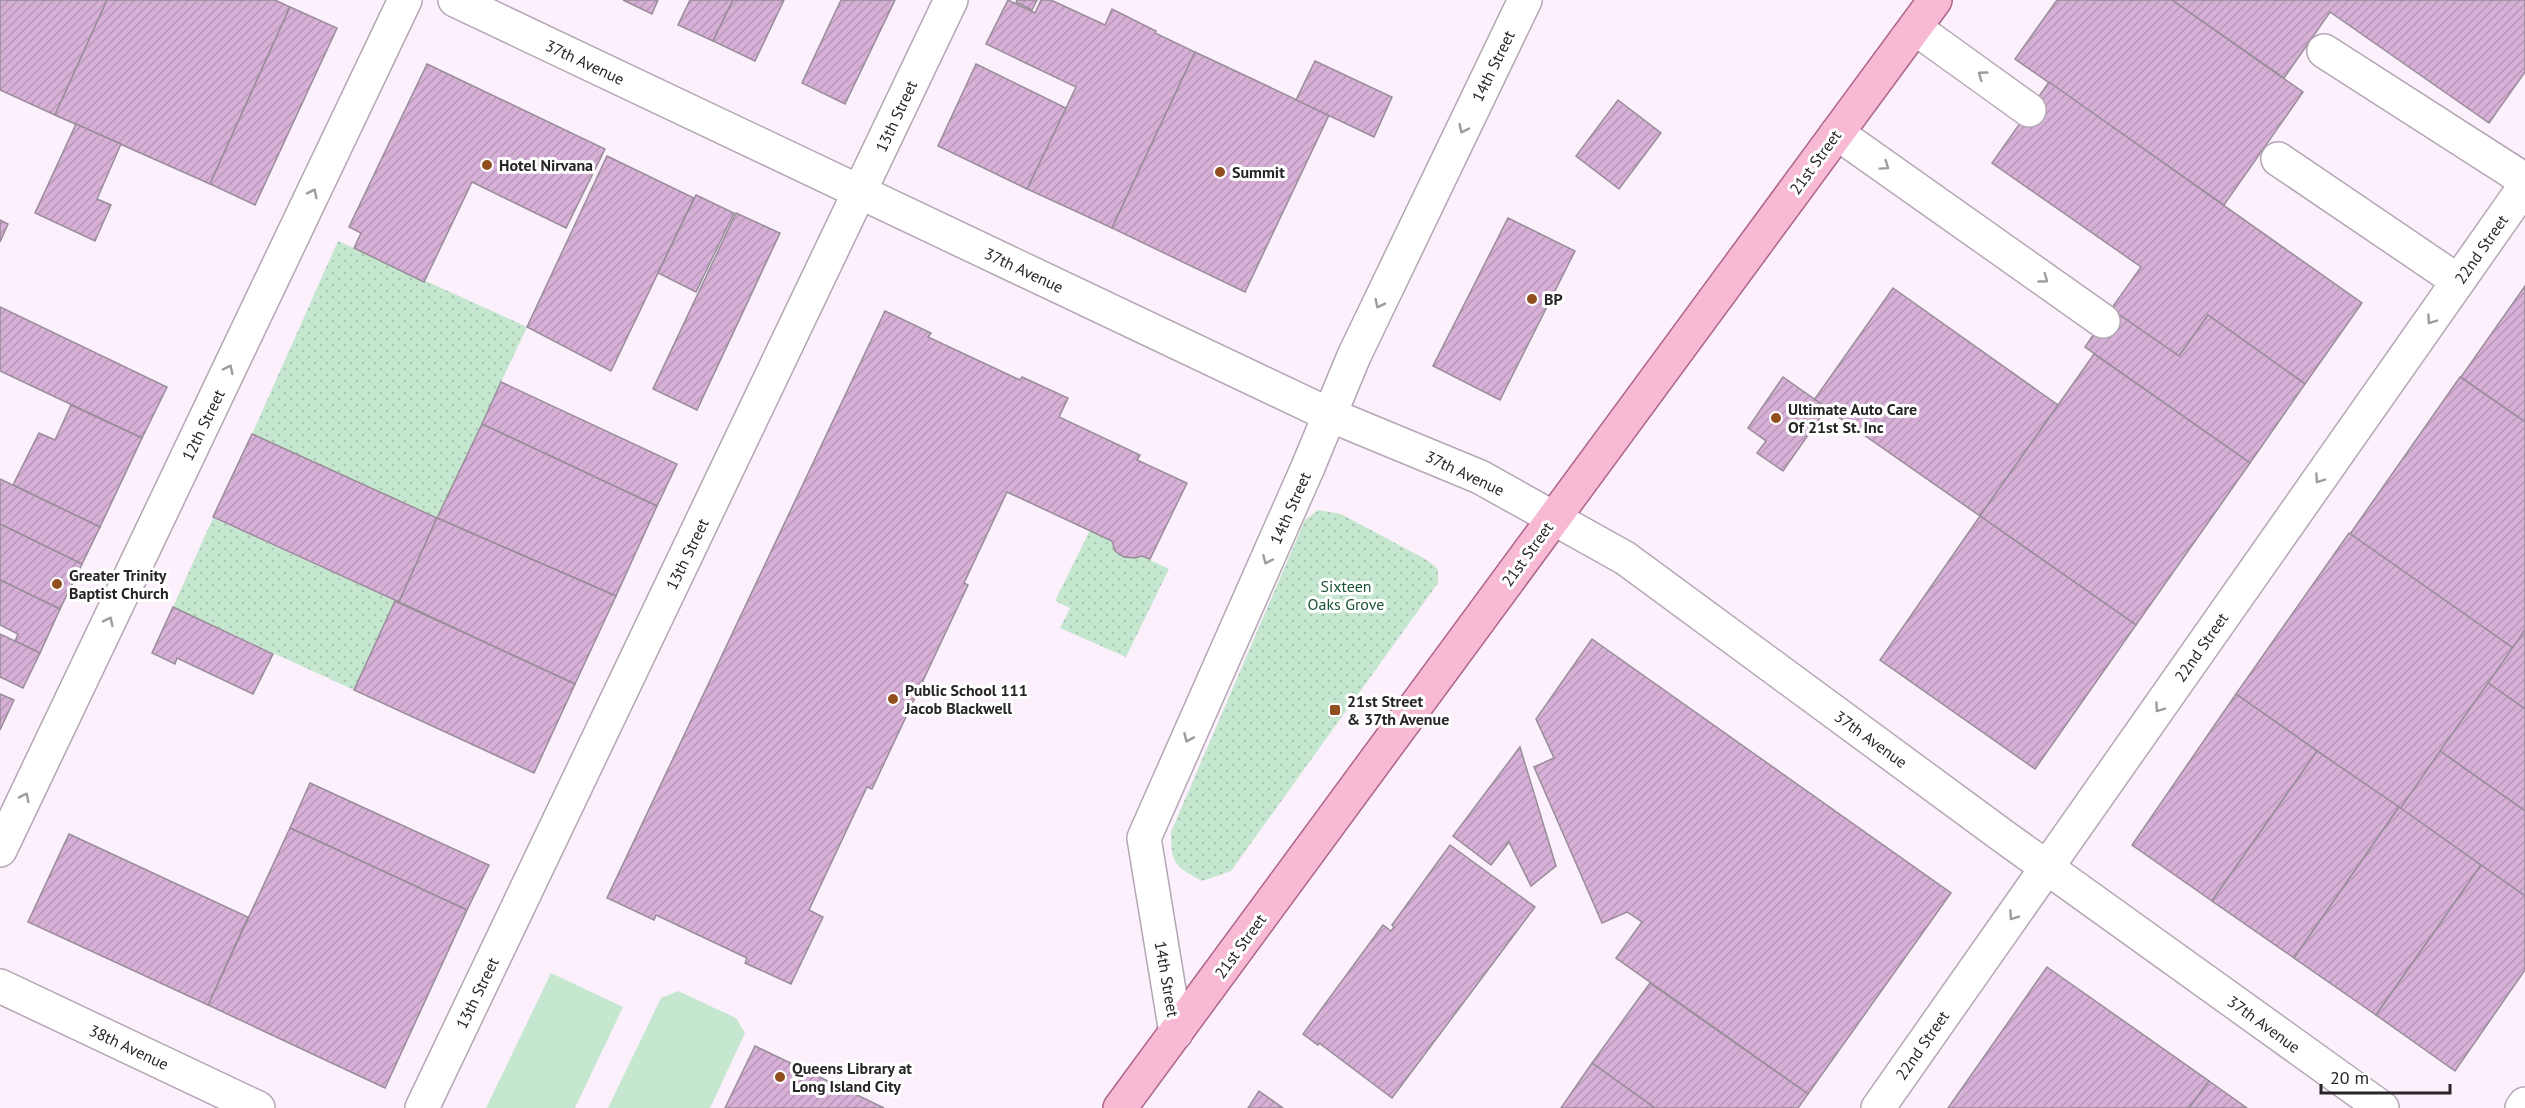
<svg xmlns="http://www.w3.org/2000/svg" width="2525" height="1108" viewBox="0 0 2525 1108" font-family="'PT Sans',sans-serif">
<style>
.grass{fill:url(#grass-dots)}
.pitch{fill:#c5e7d0}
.building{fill:url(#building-hatch);stroke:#988d98;stroke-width:1.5}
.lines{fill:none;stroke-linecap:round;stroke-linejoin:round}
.minor-casing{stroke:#b3a7b3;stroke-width:36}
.major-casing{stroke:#ac6686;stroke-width:36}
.minor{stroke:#fff;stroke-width:33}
.major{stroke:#f8b9d4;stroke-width:33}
.oneway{stroke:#9e9c9e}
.poi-dot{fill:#914e1e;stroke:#fff;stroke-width:2}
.labels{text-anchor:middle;stroke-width:6;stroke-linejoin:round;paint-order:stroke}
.street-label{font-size:16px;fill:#282428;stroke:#fff}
.poi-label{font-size:16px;font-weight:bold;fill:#282428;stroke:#fff;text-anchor:start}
.park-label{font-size:16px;fill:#195233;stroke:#fff}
</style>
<defs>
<pattern id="grass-dots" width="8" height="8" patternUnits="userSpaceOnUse" patternTransform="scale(1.5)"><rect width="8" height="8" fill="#c5e7d0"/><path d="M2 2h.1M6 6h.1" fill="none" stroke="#a9c6b3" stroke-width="1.8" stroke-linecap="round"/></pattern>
<pattern id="building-hatch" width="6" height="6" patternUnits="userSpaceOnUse" patternTransform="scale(1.5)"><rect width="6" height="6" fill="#d7b0d7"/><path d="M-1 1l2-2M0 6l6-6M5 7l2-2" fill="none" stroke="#b997b9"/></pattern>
</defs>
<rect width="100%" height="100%" fill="#fdf0fd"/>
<g class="grass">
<polygon points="338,241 527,327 437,518 252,434"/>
<path d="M1318,510L1341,514L1427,560L1438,569V583L1231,871L1202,881C1174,866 1171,863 1171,832L1305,520Z"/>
<polygon points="213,518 395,601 354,690 173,607"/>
<path d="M1090,530L1112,541C1118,556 1127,561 1142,556L1169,569L1126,657L1060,628L1070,608L1055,601Z"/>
</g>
<g class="pitch">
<polygon points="551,973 623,1007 575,1108 486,1108"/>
<polygon points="678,991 736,1018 745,1033 710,1108 608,1108 661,998"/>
</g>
<g class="building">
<polygon points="0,0 107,0 55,115 0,90"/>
<polygon points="107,0 275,0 290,7 210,184 55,115"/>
<polygon points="623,0 658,0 652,14"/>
<polygon points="690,0 733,0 713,41 678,25"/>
<polygon points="733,0 784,0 755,61 713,41"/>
<polygon points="841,0 895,0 845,104 802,83"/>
<polygon points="1008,0 1035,13 1041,0 1051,0 1105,25 1112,9 1156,31 1155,33 1195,52 1112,228 1027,189 1076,87 986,44"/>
<polygon points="1017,0 1037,0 1032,10 1016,2"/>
<polygon points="2057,0 2172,0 2303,92 2224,205 2015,59"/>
<polygon points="2172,0 2525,0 2525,72 2489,123 2330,12 2284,78"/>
<polygon points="290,7 337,28 255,205 210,184"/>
<polygon points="1195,52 1329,115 1245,292 1112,228"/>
<polygon points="1315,61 1392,97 1374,137 1296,100"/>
<polygon points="427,64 605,149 566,228 472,182 424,282 354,248 361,233 349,227"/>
<polygon points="976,64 1066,108 1027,189 938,146"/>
<polygon points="2049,82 2362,303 2305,384 2208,315 2179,356 2111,309 2141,267 1992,163"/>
<polygon points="1618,100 1661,133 1619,189 1576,156"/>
<polygon points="76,124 121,144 97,199 111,205 95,241 35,213"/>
<polygon points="607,156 694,198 611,371 527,327"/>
<polygon points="696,195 734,213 696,292 658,273"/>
<polygon points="736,213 780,233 697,410 653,389"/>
<polygon points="1508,218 1575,251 1500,400 1433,366"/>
<polygon points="0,220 8,224 0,242"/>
<polygon points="2525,286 2525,422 2461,377"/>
<polygon points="1893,288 2058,405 1980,516 1814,400"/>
<polygon points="0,307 167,387 142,438 0,371"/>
<polygon points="2111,309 2179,356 2208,315 2305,384 2250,463 2085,347"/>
<polygon points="885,311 931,333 928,337 1020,380 1022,377 1068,398 1059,417 1140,455 1137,460 1187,483 1150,559 1142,556 1135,558 1124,557 1115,551 1112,541 1007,492 964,583 968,585 872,789 867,787 809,910 823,917 791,984 745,963 747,958 656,915 654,920 607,898"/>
<polygon points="2094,354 2250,463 2136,625 1980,516"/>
<polygon points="1783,377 1827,408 1783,471 1757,453 1766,441 1748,428"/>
<polygon points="2460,377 2525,422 2525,630 2513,648 2350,534"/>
<polygon points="501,382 677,464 657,506 482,424"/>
<polygon points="71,405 142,438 100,527 13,485 39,433 55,440"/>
<polygon points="482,424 657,506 616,596 437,518"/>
<polygon points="252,434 437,518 399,602 213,517"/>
<polygon points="0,479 100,527 82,564 0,524"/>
<polygon points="1980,516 2136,625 2035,769 1880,660"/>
<polygon points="437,518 616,596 575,684 399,602"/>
<polygon points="0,524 82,564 60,609 0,580"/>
<polygon points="2349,533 2513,648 2400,809 2236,694"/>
<polygon points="0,580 60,609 40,653 15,641 18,634 0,625"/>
<polygon points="395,601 575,684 534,773 354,690"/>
<polygon points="173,607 273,654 253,694 177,658 175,664 152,653"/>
<polygon points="2525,630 2525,709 2488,683"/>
<polygon points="0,634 40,653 23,688 0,677"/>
<polygon points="1592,639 1951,893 1808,1094 1616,958 1642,922 1627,912 1602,923 1534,767 1554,758 1536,719"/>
<polygon points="2488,683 2525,709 2525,811 2440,751"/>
<polygon points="0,694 14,700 0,730"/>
<polygon points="2236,694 2317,751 2212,901 2132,845"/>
<polygon points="1520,747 1556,866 1531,886 1509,842 1491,865 1453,836"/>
<polygon points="2317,751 2399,807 2294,958 2212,901"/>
<polygon points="2440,751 2525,811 2525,896 2400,809"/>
<polygon points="310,783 489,865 467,910 290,828"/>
<polygon points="2399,807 2481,865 2376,1015 2294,958"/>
<polygon points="290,828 467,910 385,1088 208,1005"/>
<polygon points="69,834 248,917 208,1005 28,922"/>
<polygon points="1450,845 1535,907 1392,1098 1319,1043 1318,1045 1303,1034 1383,925 1391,931 1394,927 1392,925"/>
<polygon points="2481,865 2525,896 2525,970 2455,1071 2376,1015"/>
<polygon points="2047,967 2209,1081 2189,1108 1948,1108"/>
<polygon points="1650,983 1808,1094 1798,1108 1655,1108 1592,1063"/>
<polygon points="755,1046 884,1108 725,1108"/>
<polygon points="1592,1063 1655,1108 1561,1108"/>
<polygon points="2209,1081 2247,1108 2189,1108"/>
<polygon points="1259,1091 1283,1108 1248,1108"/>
</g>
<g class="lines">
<g class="minor-casing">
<g id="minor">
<polyline points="455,0 1330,415 1480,477 1625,558 2003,836 2382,1108"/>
<polyline points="1915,28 2029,110"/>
<polyline points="2324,51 2525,180"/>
<polyline points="1837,133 2103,321"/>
<polyline points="2278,159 2458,281"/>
<polyline points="0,850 405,0"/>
<polyline points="0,986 258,1108"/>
<polyline points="1176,1033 1144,838 1308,467 1354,356 1525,0"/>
<polyline points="422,1108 951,0"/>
<polyline points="1878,1108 2525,186"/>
<polyline points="2522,1108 2525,1104"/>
</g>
</g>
<g class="major-casing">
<polyline id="major" points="1120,1108 1935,0"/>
</g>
<use href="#minor" class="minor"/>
<use href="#major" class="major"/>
</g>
<defs><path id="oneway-chevron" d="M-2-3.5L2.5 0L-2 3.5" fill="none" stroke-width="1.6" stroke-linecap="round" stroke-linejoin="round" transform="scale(1.5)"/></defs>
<g class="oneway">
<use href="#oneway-chevron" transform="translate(1982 75) rotate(-144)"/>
<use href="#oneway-chevron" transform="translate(1463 129) rotate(116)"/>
<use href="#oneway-chevron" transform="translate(1885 166) rotate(35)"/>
<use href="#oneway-chevron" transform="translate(313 193) rotate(-64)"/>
<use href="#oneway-chevron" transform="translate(2044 279) rotate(36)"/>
<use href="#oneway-chevron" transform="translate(1379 304) rotate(116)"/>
<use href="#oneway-chevron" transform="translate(2431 320) rotate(125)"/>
<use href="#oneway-chevron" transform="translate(229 369) rotate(-64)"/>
<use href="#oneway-chevron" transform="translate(2319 479) rotate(125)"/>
<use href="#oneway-chevron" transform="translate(1267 560) rotate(114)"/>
<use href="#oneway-chevron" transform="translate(109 621) rotate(-64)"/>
<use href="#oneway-chevron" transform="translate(2159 708) rotate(125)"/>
<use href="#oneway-chevron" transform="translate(1188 738) rotate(114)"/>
<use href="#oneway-chevron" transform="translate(25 797) rotate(-64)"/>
<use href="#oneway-chevron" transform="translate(2013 916) rotate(125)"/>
</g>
<g class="poi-dot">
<circle cx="487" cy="165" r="6"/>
<circle cx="1220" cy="172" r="6"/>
<circle cx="1532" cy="299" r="6"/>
<circle cx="1776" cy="418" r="6"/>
<circle cx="57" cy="584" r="6"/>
<circle cx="893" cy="699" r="6"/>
<rect x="1329" y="704" width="12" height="12" rx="3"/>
<circle cx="780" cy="1077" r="6"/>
</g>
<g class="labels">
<g class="street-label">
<text transform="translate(585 62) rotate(25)" y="6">37th Avenue</text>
<text transform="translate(1493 66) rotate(-64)" y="6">14th Street</text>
<text transform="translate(896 116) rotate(-65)" y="6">13th Street</text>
<text transform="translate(1815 162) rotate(-54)" y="6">21st Street</text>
<text transform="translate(2481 249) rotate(-55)" y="6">22nd Street</text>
<text transform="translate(1024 270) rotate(25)" y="6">37th Avenue</text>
<text transform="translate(203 425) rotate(-64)" y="6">12th Street</text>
<text transform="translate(1465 473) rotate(25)" y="6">37th Avenue</text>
<text transform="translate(1290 508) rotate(-66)" y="6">14th Street</text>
<text transform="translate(687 554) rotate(-64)" y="6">13th Street</text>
<text transform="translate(1527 554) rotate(-54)" y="6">21st Street</text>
<text transform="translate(2201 647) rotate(-55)" y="6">22nd Street</text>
<text transform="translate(1871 739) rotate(36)" y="6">37th Avenue</text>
<text transform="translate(1240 946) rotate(-54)" y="6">21st Street</text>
<text transform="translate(1167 979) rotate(80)" y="6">14th Street</text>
<text transform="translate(477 993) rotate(-64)" y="6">13th Street</text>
<text transform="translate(2264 1024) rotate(36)" y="6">37th Avenue</text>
<text transform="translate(1922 1045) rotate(-55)" y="6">22nd Street</text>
<text transform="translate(129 1047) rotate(25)" y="6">38th Avenue</text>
</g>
<g class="poi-label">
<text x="499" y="171">Hotel Nirvana</text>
<text x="1232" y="178">Summit</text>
<text x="1544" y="305">BP</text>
<text x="1788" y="415">Ultimate Auto Care<tspan x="1788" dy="18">Of 21st St. Inc</tspan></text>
<text x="69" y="581">Greater Trinity<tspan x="69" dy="18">Baptist Church</tspan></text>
<text x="905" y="696">Public School 111<tspan x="905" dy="18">Jacob Blackwell</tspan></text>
<text x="1347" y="707">21st Street<tspan x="1347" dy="18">&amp; 37th Avenue</tspan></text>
<text x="792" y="1074">Queens Library at<tspan x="792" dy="18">Long Island City</tspan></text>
</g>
<g class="park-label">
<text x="1346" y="592">Sixteen<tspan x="1346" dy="18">Oaks Grove</tspan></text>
</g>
</g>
<path d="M2321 1084v9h129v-9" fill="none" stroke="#282428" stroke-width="3"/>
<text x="2330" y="1084" font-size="18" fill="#282428" stroke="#ffffff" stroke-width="4.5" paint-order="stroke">20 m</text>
</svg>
